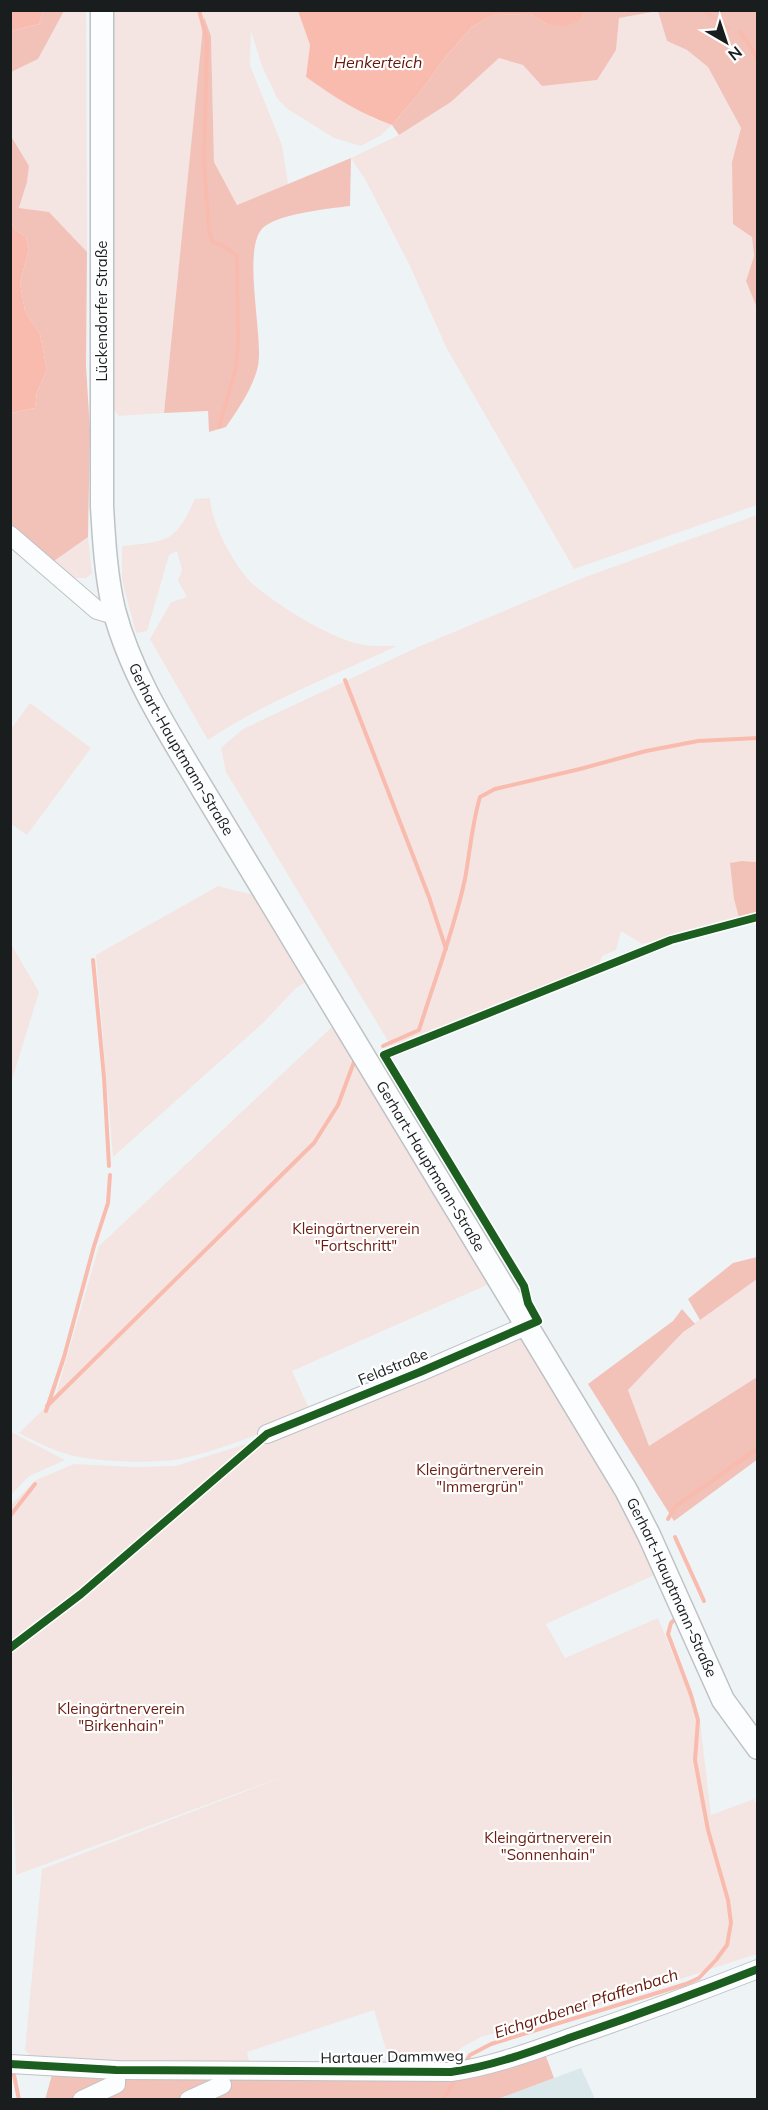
<svg xmlns="http://www.w3.org/2000/svg" width="768" height="2110" viewBox="0 0 768 2110" font-family="Mulish,sans-serif">
<style>
.built{fill:#dae7eb}
.green{fill:#f4e5e2}
.forest{fill:#f2c2b9}
.water{fill:#f9bbae}
.lines{fill:none;stroke-linecap:round;stroke-linejoin:round}
.stream{stroke:#f9bbae;stroke-width:4}
.minor-casing{stroke:#bec2c4;stroke-width:20}
.major-casing{stroke:#bec2c4;stroke-width:25}
.minor{stroke:#fcfdfe;stroke-width:18}
.major{stroke:#fcfdfe;stroke-width:22}
.cycleway-casing{stroke:#fff;stroke-width:11}
.cycleway{stroke:#1b5e20;stroke-width:8}
.labels{text-anchor:middle;stroke-width:4.5;stroke-linejoin:round;paint-order:stroke}
.street-label{font-size:15px;fill:#191d1e;stroke:#fff}
.park-label{font-size:15px;fill:#6b1c0e;stroke:#fff}
.water-label{font-size:16px;font-style:italic;fill:#661608;stroke:#fff}
</style>
<rect width="100%" height="100%" fill="#eef4f6"/>
<polygon class="built" points="581,2068 595,2099 495,2100 554,2078"/>
<g class="green">
<polygon points="64,11 86,11 87,252 49,212 19,209 27,182 29,166 11,134 10,72 38,59"/>
<polygon points="113,11 298,11 310,45 306,77 372,118 392,125 380,136 361,146 334,138 286,108 277,98 262,66 251,31 250,65 282,145 288,184 237,205 214,162 211,36 204,19 164,413 119,416 113,409"/>
<polygon points="659,11 667,41 687,50 708,67 741,128 732,162 752,237 754,256 746,281 758,308 757,505 574,569 446,347 409,264 365,179 351,158 399,135 451,102 499,58 523,65 542,86 616,50 619,18"/>
<path d="M210,498C211,523 236,570 255,586C279,606 326,635 355,643C368,647 383,646 397,646C333,676 266,701 208,740L150,639L171,602L187,597L178,581L182,570L177,551L169,555L147,631L136,633L122,580V546C168,541 175,543 195,499Z"/>
<polygon points="757,515 758,862 742,861 734,899 739,918 642,944 621,931 616,950 602,956 599,964 391,1046 226,772 221,748 243,729 418,647 580,579"/>
<polygon points="88,537 92,573 86,578 75,578 54,561"/>
<polygon points="30,703 91,748 27,835 11,824 11,729"/>
<polygon points="218,886 258,896 289,946 285,949 296,957 309,980 296,988 264,1022 113,1157 96,955"/>
<polygon points="11,944 39,992 11,1083"/>
<path d="M333,1026L496,1281L292,1371L311,1413C268,1430 225,1449 180,1459C154,1464 96,1462 70,1455C52,1450 36,1442 19,1433L55,1398L99,1246Z"/>
<polygon points="757,1279 757,1377 649,1447 628,1390 683,1331"/>
<polygon points="527,1332 661,1572 546,1624 565,1658 658,1618 700,1721 711,1815 754,1799 757,1806 757,1954 607,2003 481,2037 461,2048 451,2058 391,2066 374,2010 247,2052 251,2069 35,2060 25,2050 42,1869 293,1773 16,1875 10,1721 10,1652 92,1589 148,1539 269,1437"/>
<polygon points="11,1432 65,1460 29,1476 11,1495"/>
<polygon points="256,1441 77,1595 11,1645 11,1505 36,1480 74,1464 135,1467 175,1466"/>
</g>
<g class="forest">
<polygon points="43,11 64,11 38,59 11,72 11,31 39,24"/>
<polygon points="586,11 757,11 757,308 746,281 754,256 752,237 733,224 732,162 741,128 708,67 687,50 667,41 658,11 619,18 616,50 597,80 542,86 523,65 499,58 451,102 399,135 392,125 421,91 444,59 472,27 493,15 531,14 546,24 581,20"/>
<path d="M204,17L211,36L214,162L237,205L351,158L350,206C327,209 284,213 265,226C240,244 264,335 258,366C253,388 239,408 226,427L209,432L208,411L164,413Z"/>
<polygon points="10,134 29,166 27,182 19,208 49,212 87,252 86,366 90,430 88,537 54,561 11,524 11,413 35,408 37,392 47,370 40,334 25,311 20,283 29,249 26,237 16,230 11,222"/>
<polygon points="742,861 757,862 757,913 739,918 734,899 730,863"/>
<polygon points="757,1257 757,1279 700,1320 688,1299 733,1263"/>
<polygon points="682,1309 695,1324 683,1332 628,1390 649,1446 757,1377 758,1459 674,1521 588,1384 673,1321"/>
<polygon points="544,2051 554,2078 495,2100 45,2100 53,2071 292,2079 473,2077"/>
</g>
<g class="water">
<polygon points="11,10 43,10 43,11 39,24 11,31"/>
<path d="M298,11V10L586,11L581,20L567,26L546,24L531,14L493,15L472,27L444,59L421,91L392,125C360,114 333,96 306,77L310,45Z"/>
<polygon points="11,222 16,230 26,237 29,249 20,283 25,311 40,334 47,370 37,392 35,408 11,413"/>
</g>
<g class="lines">
<g class="stream">
<polyline points="199,10 207,40 204,163 209,232 213,242 225,247 237,256 238,342 236,368 219,427"/>
<polyline points="703,10 728,28"/>
<polyline points="739,31 747,41 758,60"/>
<polyline points="345,680 429,897 446,949"/>
<polyline points="93,960 104,1077 109,1166"/>
<path d="M383,1046L419,1030C435,979 454,930 465,879C470,851 472,824 480,797L495,789L580,769L646,751L698,741L758,738"/>
<polyline points="47,1406 314,1143 338,1105 354,1062"/>
<polyline points="46,1411 64,1357 94,1246 108,1203 110,1175"/>
<polyline points="10,1516 35,1484"/>
<polyline points="668,1519 675,1507 758,1448"/>
<polyline points="675,1537 704,1601"/>
<polyline points="465,2063 470,2055 491,2044 686,1984 699,1978 716,1960 727,1945 731,1923 728,1900 708,1830 695,1760 698,1720 691,1695 668,1634 671,1623 676,1618"/>
<polyline points="13,2070 19,2100"/>
<polyline points="443,2100 457,2077"/>
</g>
<g class="minor-casing">
<g id="minor">
<polyline points="10,535 97,610 107,613 114,611"/>
<polyline points="267,1434 420,1372 528,1325"/>
<path d="M10,2064L116,2070L451,2072C494,2066 535,2050 575,2036C637,2015 697,1993 758,1969"/>
<polyline points="82,2100 116,2084 116,2070"/>
<polyline points="189,2100 222,2085"/>
</g>
</g>
<g class="major-casing">
<g id="major">
<path id="s1" d="M102,10V506C104,541 106,576 114,610C131,675 169,733 203,790L626,1490L649,1535L723,1700L758,1748"/>
</g>
</g>
<use href="#minor" class="minor"/>
<use href="#major" class="major"/>
<g class="cycleway-casing">
<g id="cycleway">
<polyline points="10,1648 81,1594 267,1434 420,1372 538,1321 528,1303 524,1286 384,1055 671,940 758,917"/>
<path d="M10,2064L116,2070L451,2072C494,2066 535,2050 575,2036C637,2015 697,1993 758,1969"/>
</g>
</g>
<use href="#cycleway" class="cycleway"/>
</g>
<g class="labels">
<g class="street-label">
<text transform="translate(102 311) rotate(-90)" y="5">Lückendorfer Straße</text>
<text dy="5" stroke="none"><textPath href="#s1" startOffset="756">Gerhart-Hauptmann-Straße</textPath></text>
<text dy="5" stroke="none"><textPath href="#s1" startOffset="1242">Gerhart-Hauptmann-Straße</textPath></text>
<text transform="translate(393 1367) rotate(-22)" y="5">Feldstraße</text>
<text dy="5" stroke="none"><textPath href="#s1" startOffset="1728">Gerhart-Hauptmann-Straße</textPath></text>
<text transform="translate(392 2057) rotate(-1)" y="5">Hartauer Dammweg</text>
</g>
<g class="park-label">
<text x="356" y="1234">Kleingärtnerverein<tspan x="356" dy="17">"Fortschritt"</tspan></text>
<text x="480" y="1475">Kleingärtnerverein<tspan x="480" dy="17">"Immergrün"</tspan></text>
<text x="121" y="1714">Kleingärtnerverein<tspan x="121" dy="17">"Birkenhain"</tspan></text>
<text x="548" y="1843">Kleingärtnerverein<tspan x="548" dy="17">"Sonnenhain"</tspan></text>
</g>
<g class="water-label">
<text x="378" y="68">Henkerteich</text>
<text transform="translate(586 2003) rotate(-18)" y="6">Eichgrabener Pfaffenbach</text>
</g>
</g>
<rect width="768" height="2110" fill="none" stroke="#191d1e" stroke-width="24"/>
<g transform="translate(726 42) rotate(141)" stroke="#ffffff" stroke-width="4.5" paint-order="stroke">
<path d="M0-4.5L10 22L0 15L-10 22Z" fill="#191d1e"/>
<text y="-9" font-size="16" font-weight="bold" text-anchor="middle" fill="#191d1e">N</text>
</g>
</svg>
